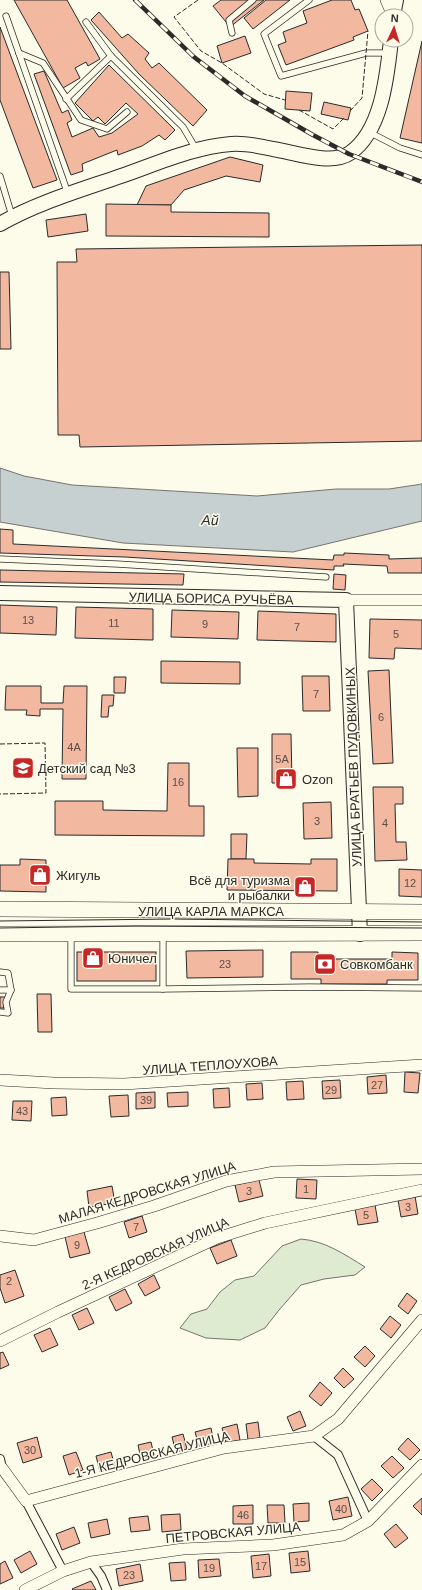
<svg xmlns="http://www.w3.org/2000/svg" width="422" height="1590" viewBox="0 0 422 1590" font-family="Arial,sans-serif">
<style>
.green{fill:#deebd1;stroke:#74746e}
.water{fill:#c7d0d0;stroke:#74746e}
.building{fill:#f2b8a0;stroke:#2b2b2b}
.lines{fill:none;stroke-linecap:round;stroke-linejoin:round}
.service-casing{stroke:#2b2b2b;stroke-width:7}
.pedestrian-casing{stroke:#2b2b2b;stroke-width:10}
.minor-casing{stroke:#2b2b2b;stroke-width:12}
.tertiary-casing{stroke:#2b2b2b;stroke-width:16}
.secondary-casing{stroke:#2b2b2b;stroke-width:16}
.service{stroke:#fdfbea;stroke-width:5.5}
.pedestrian{stroke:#fdfbea;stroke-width:8}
.minor{stroke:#fdfbea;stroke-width:11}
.tertiary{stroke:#fdfbea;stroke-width:14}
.secondary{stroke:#fdfbea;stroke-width:15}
.tram{stroke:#2b2b2b;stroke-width:1}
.rail-casing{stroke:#2b2b2b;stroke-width:4.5}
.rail{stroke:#fdfbea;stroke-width:3;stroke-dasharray:9;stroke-linecap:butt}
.fence{stroke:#2b2b2b;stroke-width:1;stroke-dasharray:5 2;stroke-linecap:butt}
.labels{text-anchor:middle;stroke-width:3;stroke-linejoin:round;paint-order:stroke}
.number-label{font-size:11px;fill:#5d4e48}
.street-label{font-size:13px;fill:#2b2b2b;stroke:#fdfbea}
.poi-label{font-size:13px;fill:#2b2b2b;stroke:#fdfbea;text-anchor:start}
.water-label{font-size:14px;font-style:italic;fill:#2b2b2b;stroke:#fdfbea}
</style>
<rect width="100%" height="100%" fill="#fdfbea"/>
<path class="green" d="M301,1239C325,1241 344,1254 365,1267L355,1275L324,1279L301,1285L279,1310L265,1328L240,1340L206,1338L180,1328L191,1314L207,1309L220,1292L235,1280L254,1276L282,1246Z"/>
<polygon class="water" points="0,468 24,476 72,485 257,496 336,489 389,489 422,484 422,521 293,552 123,543 0,522"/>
<g class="building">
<polygon points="14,0 67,0 100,59 88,66 86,62 75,68 80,78 63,88"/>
<polygon points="221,0 264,0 230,27 213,6"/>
<polygon points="266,0 290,0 253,29 244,18"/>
<polygon points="332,0 351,0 355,10 359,9 368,31 353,37 354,40 286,65 278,45 286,42 283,32 307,23 303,11"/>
<polygon points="99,12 122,38 128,34 149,53 145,59 152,68 159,63 207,110 193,126 139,74 91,20"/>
<polygon points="0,27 57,180 33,188 0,100"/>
<polygon points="245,36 251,53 222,63 217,46"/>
<polygon points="422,41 422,143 400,138"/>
<polygon points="109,65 175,130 165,140 159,135 142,146 118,155 117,150 82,164 83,171 71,175 34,74 44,71 62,113 68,110 72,120 67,123 72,137 93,128 99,137 112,133 138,114 126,103 105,124 98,117 93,121 75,103"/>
<polygon points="286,91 312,93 310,111 285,109"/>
<polygon points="324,102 351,108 348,120 321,114"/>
<polygon points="230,157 263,165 260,182 226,176 184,190 171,205 137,205 146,186"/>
<polygon points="106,204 171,205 171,212 269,213 269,237 106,236"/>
<polygon points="86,214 88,231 48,237 46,220"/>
<polygon points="422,245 422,441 80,447 79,435 58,435 57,262 77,262 76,249"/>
<polygon points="0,272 9,272 11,349 0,349"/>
<polygon points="0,529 13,530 13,544 333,560 334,555 344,555 344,553 389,555 389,559 422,558 422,573 388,573 387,566 343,564 344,566 334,566 334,570 125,557 0,553"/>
<polygon points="0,570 184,574 183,585 0,582"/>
<polygon points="334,574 346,575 345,590 333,589"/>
<polygon points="0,605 57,607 56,635 0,633"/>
<polygon points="76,607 153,609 153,640 75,638"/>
<polygon points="172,610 239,612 238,639 171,637"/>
<polygon points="258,611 336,614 336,642 257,640"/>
<polygon points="370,619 422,620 422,649 395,648 394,659 369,658"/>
<polygon points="161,661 240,662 240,684 161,683"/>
<polygon points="389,670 393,763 373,764 368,671"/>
<polygon points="302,676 329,676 330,711 303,711"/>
<polygon points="114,677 126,677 125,693 114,693"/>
<polygon points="6,686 41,686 41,703 63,703 64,686 87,686 86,779 62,779 63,709 40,709 40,716 26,715 27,710 5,710"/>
<polygon points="102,695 114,695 113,706 109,706 108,717 101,717"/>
<polygon points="272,734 291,734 292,783 272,783"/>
<polygon points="237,748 258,748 258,796 238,797"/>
<polygon points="168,763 189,763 189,806 204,806 204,836 55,835 55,801 103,801 103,810 167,811"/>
<polygon points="373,787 403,787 403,804 395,804 396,842 406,842 407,860 375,861"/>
<polygon points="331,802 332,838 304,839 303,803"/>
<polygon points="231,834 247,834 246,859 231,859"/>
<polygon points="20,859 46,860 46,892 0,891 0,865 20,865"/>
<polygon points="228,859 254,859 254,863 311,864 311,859 337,859 337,891 227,890"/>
<polygon points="399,869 422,870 422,897 399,896"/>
<polygon points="263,950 263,977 187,978 186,951"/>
<rect x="77" y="952" width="79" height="29"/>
<polygon points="291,952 318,952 318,959 392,959 392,952 418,953 418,980 387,980 387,984 321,984 321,979 291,979"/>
<polygon points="37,994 51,994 52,1032 38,1032"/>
<polygon points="0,997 5,997 4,1008 0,1008"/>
<polygon points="405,1072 420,1073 418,1093 404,1092"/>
<polygon points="386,1075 387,1093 368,1094 367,1077"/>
<polygon points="340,1080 341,1098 323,1099 322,1081"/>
<polygon points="303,1081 304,1099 287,1100 286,1082"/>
<polygon points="262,1083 263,1099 247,1100 246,1084"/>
<polygon points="229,1088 230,1107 214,1108 213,1089"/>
<polygon points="155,1092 155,1108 136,1109 136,1093"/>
<polygon points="188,1092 188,1106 168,1107 167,1093"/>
<polygon points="128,1095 129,1116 111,1117 109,1096"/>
<polygon points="66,1097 67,1115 52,1116 51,1098"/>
<polygon points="13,1101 32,1101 31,1121 12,1120"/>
<polygon points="297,1179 317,1180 316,1199 296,1198"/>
<polygon points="259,1180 263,1196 239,1202 235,1185"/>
<polygon points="112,1186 115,1203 89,1207 87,1191"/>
<polygon points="415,1196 418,1214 401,1217 398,1200"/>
<polygon points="375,1205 378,1222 358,1225 355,1209"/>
<polygon points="142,1216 147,1232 129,1238 124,1222"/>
<polygon points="84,1232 90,1253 70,1258 65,1237"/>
<polygon points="231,1240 237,1256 217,1264 210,1248"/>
<polygon points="15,1270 24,1296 5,1303 0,1288 0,1275"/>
<polygon points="154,1275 160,1288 145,1296 138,1284"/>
<polygon points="125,1289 132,1303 116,1311 109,1297"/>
<polygon points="407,1293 417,1301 408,1314 398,1306"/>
<polygon points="87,1308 94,1323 79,1330 72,1315"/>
<polygon points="390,1316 401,1325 391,1338 380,1329"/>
<polygon points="50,1328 58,1345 42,1352 34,1335"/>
<polygon points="365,1346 375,1356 365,1367 354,1357"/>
<polygon points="3,1352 9,1365 0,1369 0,1353"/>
<polygon points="343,1368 354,1379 344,1388 334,1378"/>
<polygon points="320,1382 332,1393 321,1406 309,1396"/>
<polygon points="300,1411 306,1426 293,1431 287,1417"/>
<polygon points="258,1422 260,1438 248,1440 246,1424"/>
<polygon points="237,1424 240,1440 226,1443 222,1428"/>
<polygon points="211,1428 214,1443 199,1446 195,1432"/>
<polygon points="183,1434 187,1449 176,1452 172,1437"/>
<polygon points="37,1437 42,1457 23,1463 17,1443"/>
<polygon points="408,1438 420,1450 410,1460 398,1449"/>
<polygon points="151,1442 154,1455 141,1459 138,1445"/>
<polygon points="76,1452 83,1470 69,1475 63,1456"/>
<polygon points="111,1452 115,1467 100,1472 96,1456"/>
<polygon points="392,1456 404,1468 393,1478 381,1466"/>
<polygon points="372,1479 383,1490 372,1501 361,1489"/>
<polygon points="348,1497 352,1516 333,1520 329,1501"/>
<polygon points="422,1498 422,1515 413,1506"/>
<polygon points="309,1503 309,1521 294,1522 293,1504"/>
<polygon points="253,1505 253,1524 233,1524 233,1506"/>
<polygon points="267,1505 284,1505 285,1523 268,1523"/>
<polygon points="180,1514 181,1530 162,1532 161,1515"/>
<polygon points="148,1516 150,1530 131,1532 129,1518"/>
<polygon points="107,1519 110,1534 91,1538 88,1523"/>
<polygon points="396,1524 408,1538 395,1548 384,1534"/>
<polygon points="74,1527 80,1543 62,1550 56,1534"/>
<polygon points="30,1551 37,1564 21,1573 14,1560"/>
<polygon points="308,1551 310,1571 291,1573 289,1553"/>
<polygon points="269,1554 271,1576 253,1578 251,1556"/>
<polygon points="219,1559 221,1576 199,1578 198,1560"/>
<polygon points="5,1561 13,1578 0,1584 0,1564"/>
<polygon points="185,1562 186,1580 171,1581 169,1563"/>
<polygon points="140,1564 143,1581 119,1586 116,1569"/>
<polygon points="91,1581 96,1590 73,1590 72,1589"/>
</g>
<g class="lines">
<g class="service-casing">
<g id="service">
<polyline points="309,0 264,34 281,76 366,53 389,53"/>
<polyline points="6,16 68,194"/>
<polyline points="86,22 111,56 183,127 196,149"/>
<polyline points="232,33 229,20 253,0"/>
<polyline points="19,53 43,63 81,120 107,129 127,112"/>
<polyline points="66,99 111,56"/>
<polyline points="369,132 400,148 422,155"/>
<polyline points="0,176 12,216"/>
<polyline points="0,559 117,564 326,577"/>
<polyline points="163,934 163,989 309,987 422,988"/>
<polyline points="71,935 71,989 163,989"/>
<polyline points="0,972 8,973 11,990 6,1002 8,1013 0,1012"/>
<polyline points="0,990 11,990"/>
</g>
</g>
<g class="pedestrian-casing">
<g id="pedestrian">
<polyline points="314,1436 338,1455 368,1521"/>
<polyline points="0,1459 2,1468"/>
<polyline points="26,1501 63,1571"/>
<polyline points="91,1562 101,1576 107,1590"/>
</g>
</g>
<g class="minor-casing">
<g id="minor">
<polyline points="386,0 393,16"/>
<polyline points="346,600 422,600"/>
<polyline points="0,1080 54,1083 124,1084 422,1065"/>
<polyline points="0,1236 34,1240 97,1223 154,1206 226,1181 274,1172 422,1169"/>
<polyline points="0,1341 58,1312 217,1238 265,1223 422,1190"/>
<polyline points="0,1468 2,1468 26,1501 224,1448 314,1436 338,1419 422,1320"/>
<polyline points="25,1590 63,1571 91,1562 183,1549 273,1545 343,1535 368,1521 422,1465"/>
</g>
</g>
<g class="tertiary-casing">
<g id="tertiary">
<polyline points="393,16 396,0"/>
<path d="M0,224C36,203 81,190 121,176C156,164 193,147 231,144C244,143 260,146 273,149C293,152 331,166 350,153C382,131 387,76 391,40"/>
<polyline points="0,593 346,600 360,934"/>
</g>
</g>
<g class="secondary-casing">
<g id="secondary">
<polyline points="0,909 422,912"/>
<polyline points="0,934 422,933"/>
</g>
</g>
<use href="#service" class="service"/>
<use href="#pedestrian" class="pedestrian"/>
<use href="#minor" class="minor"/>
<use href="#tertiary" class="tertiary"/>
<use href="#secondary" class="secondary"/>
<g class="tram">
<polyline points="0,921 172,919 422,922"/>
<polyline points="0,928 135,926 422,928"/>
</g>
<g class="rail-casing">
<polyline id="rail" points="135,0 194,57 245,96 313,135 349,154 422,182"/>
</g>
<use href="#rail" class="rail"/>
<g class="fence">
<polyline points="198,0 174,17 201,51 222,63 264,94 285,100"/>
<polyline points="299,110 333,129 345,117"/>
<polyline points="350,111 362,98 368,31"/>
<polyline points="0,744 45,743 46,793 0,794"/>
</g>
</g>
<defs>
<g id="school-square" transform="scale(1.15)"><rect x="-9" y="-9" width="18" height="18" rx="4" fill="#c62828" stroke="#fdfbea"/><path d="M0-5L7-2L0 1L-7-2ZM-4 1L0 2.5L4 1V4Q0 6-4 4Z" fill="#fff"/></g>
<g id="shop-square" transform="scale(1.15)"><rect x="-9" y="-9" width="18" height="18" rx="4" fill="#c62828" stroke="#fdfbea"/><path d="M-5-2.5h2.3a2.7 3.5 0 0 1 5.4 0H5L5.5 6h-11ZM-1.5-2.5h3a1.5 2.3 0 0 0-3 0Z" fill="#fff"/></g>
<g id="bank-square" transform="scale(1.15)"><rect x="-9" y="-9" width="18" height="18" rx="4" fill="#c62828" stroke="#fdfbea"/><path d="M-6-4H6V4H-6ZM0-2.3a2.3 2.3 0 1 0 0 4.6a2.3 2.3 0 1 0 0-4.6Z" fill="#fff"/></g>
</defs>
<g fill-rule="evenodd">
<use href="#school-square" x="23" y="768"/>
<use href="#shop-square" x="286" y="779"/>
<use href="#shop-square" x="40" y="875"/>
<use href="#shop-square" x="305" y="887"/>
<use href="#shop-square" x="93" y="958"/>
<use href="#bank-square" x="325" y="964"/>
</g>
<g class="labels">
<g class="number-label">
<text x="28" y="624">13</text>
<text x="114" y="627">11</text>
<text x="205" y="628">9</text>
<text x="297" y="631">7</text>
<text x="396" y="638">5</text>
<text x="316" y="698">7</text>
<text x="381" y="721">6</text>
<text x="74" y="751">4А</text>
<text x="282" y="763">5А</text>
<text x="178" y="786">16</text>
<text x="317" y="825">3</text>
<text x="385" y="827">4</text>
<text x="410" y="887">12</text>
<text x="225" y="968">23</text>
<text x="377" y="1089">27</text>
<text x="331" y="1094">29</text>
<text x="146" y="1104">39</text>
<text x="22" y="1115">43</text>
<text x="306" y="1193">1</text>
<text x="249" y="1195">3</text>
<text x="408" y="1211">3</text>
<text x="366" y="1219">5</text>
<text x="136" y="1231">7</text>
<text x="77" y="1249">9</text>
<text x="9" y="1285">2</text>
<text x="30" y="1454">30</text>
<text x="341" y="1513">40</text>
<text x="243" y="1519">46</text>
<text x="300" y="1566">15</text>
<text x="261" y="1570">17</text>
<text x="209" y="1572">19</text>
<text x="129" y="1579">23</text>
</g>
<g class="street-label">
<text transform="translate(211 598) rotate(1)" y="5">УЛИЦА БОРИСА РУЧЬЁВА</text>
<text transform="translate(353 767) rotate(-92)" y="5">УЛИЦА БРАТЬЕВ ПУДОВКИНЫХ</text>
<text x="211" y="916">УЛИЦА КАРЛА МАРКСА</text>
<text transform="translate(210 1065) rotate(-4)" y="5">УЛИЦА ТЕПЛОУХОВА</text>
<text transform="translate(147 1192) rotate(-17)" y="5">МАЛАЯ КЕДРОВСКАЯ УЛИЦА</text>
<text transform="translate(155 1253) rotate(-24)" y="5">2-Я КЕДРОВСКАЯ УЛИЦА</text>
<text transform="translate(152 1454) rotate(-14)" y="5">1-Я КЕДРОВСКАЯ УЛИЦА</text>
<text transform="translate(233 1532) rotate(-5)" y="5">ПЕТРОВСКАЯ УЛИЦА</text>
</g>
<g class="poi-label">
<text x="38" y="773">Детский сад №3</text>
<text x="302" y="784">Ozon</text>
<text x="56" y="880">Жигуль</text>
<text x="290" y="885" text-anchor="end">Всё для туризма<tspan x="290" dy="15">и рыбалки</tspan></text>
<text x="108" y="963">Юничел</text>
<text x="340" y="969">Совкомбанк</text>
</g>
<g class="water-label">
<text transform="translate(210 520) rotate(1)" y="5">Ай</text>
</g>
</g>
<g transform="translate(394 28) rotate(4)"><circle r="19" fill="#fdfbea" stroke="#a9a89e"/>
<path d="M0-3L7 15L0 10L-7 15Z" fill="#c62828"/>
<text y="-6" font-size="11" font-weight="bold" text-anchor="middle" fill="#2b2b2b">N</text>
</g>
</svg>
